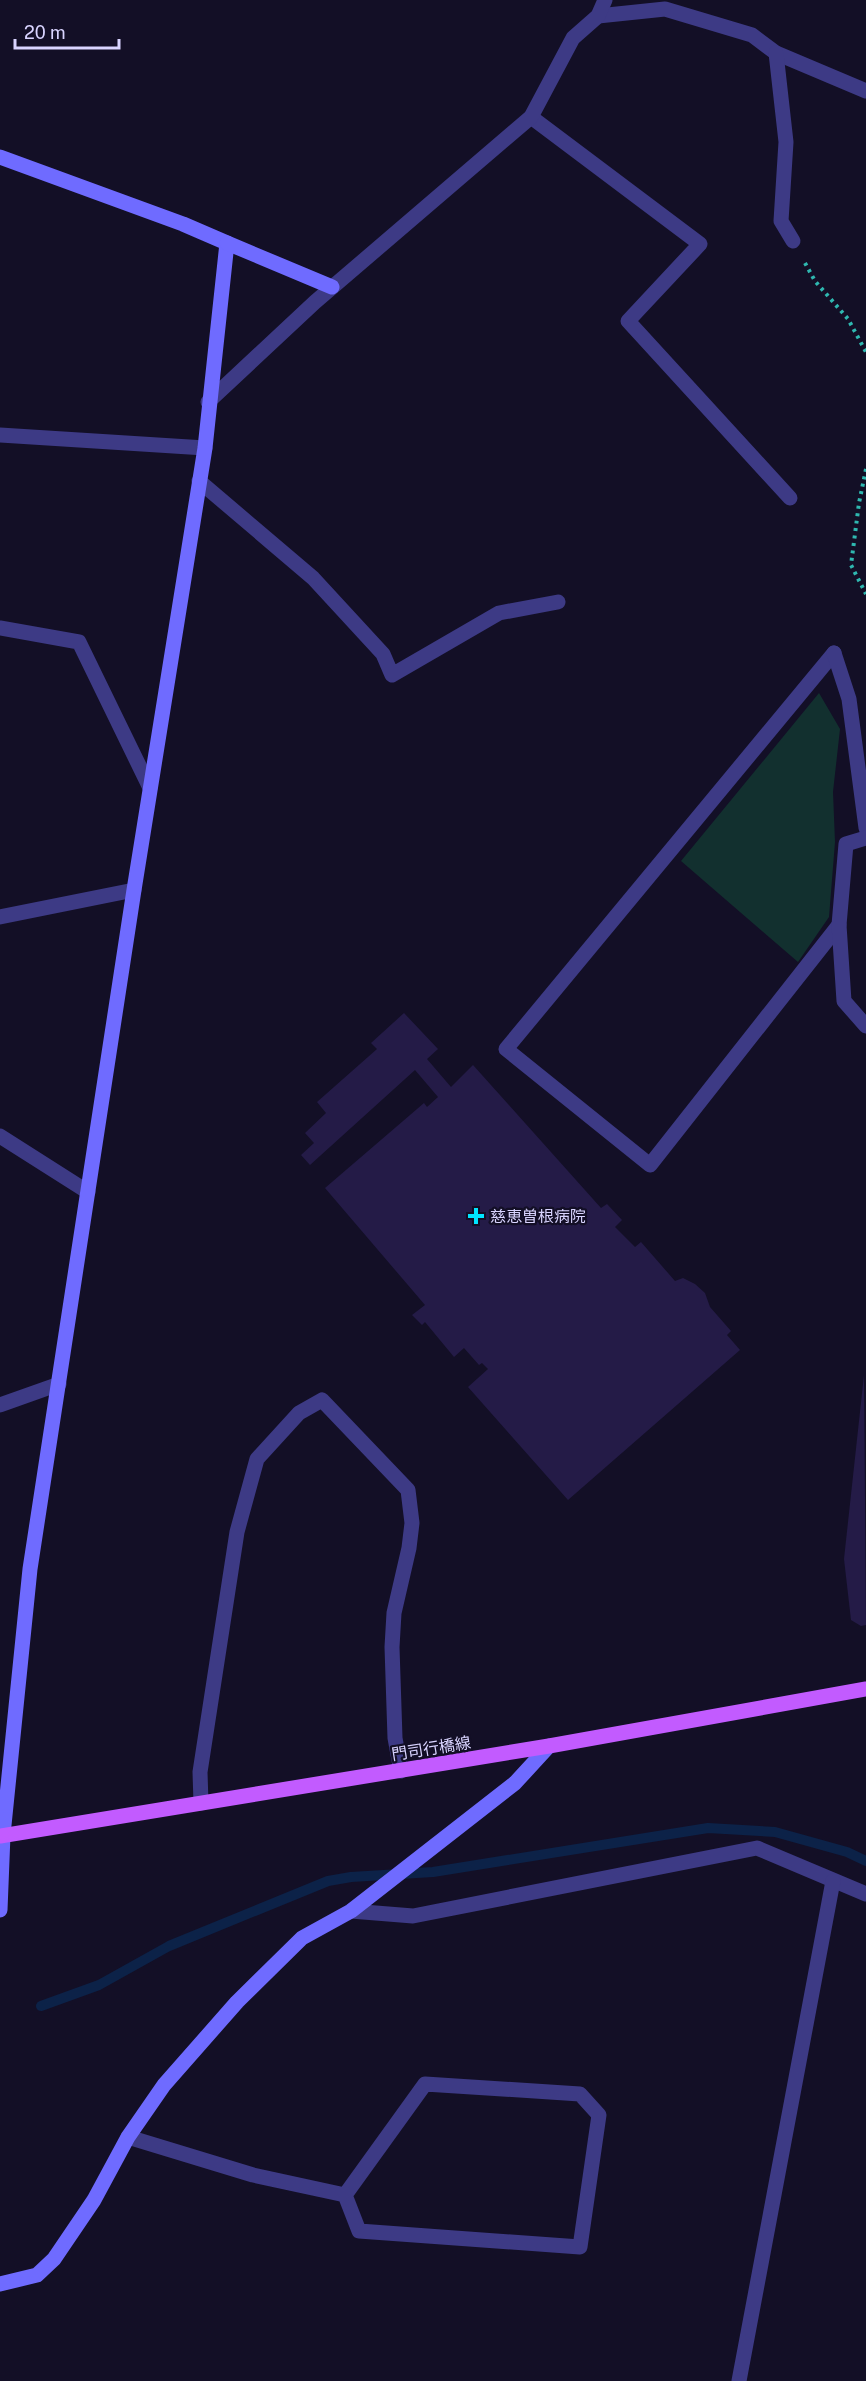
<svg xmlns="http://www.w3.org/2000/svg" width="866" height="2381" viewBox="0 0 866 2381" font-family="'Public Sans','Noto Sans JP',sans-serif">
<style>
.green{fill:#12302f}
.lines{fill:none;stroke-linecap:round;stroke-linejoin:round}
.stream{stroke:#0c2248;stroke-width:10}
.building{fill:#241b47}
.path{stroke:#2fb8b0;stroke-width:4;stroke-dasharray:3 4.5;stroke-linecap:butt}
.street{stroke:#3d3a85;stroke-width:15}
.secondary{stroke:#6f6bff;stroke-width:15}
.primary{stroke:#c25bff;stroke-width:15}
.poi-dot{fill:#00e5ff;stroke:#130f26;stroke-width:2}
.labels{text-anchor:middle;stroke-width:4.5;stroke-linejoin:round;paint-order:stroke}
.poi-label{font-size:16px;fill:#d9d4ff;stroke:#130f26;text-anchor:start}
.street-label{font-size:16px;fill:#d9d4ff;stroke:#130f26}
</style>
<rect width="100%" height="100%" fill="#130f26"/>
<polygon class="green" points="819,693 840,729 833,792 835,842 829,917 798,962 681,861"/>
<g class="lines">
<polyline class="stream" points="41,2006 99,1985 169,1946 328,1881 351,1877 433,1872 708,1828 775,1832 847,1852 866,1861"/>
</g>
<g class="building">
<polygon points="404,1013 438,1049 427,1059 451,1087 473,1065 601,1208 607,1204 622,1220 615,1227 635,1247 641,1242 675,1281 683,1278 695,1284 705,1293 710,1307 731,1331 727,1335 740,1350 568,1500 468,1387 488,1369 482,1363 479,1365 464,1348 454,1357 425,1322 422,1325 412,1315 425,1305 325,1188 424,1103 427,1107 438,1097 415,1070 310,1165 301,1155 314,1143 305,1133 326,1113 317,1102 377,1049 371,1043"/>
<polygon points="864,1375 866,1625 861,1626 851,1620 844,1559"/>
</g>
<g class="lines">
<g class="path">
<polyline points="805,263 815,281 848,319 866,352"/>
<polyline points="866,469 859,503 851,565 866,594"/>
</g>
<g class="street">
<polyline points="598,16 665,9 752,35 776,53 866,91"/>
<polyline points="776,53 786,142 781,221 793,241"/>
<polyline points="531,117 700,244 628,321 790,498"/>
<polyline points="208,402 315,302 531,117 573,38 598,16 605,0"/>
<polyline points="0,435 205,448"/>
<polyline points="199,481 313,578 383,654 392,675 499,613 558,602"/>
<polyline points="0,628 79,642 150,788"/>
<polyline points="834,653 506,1049 650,1165 839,925"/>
<polyline points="834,653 849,699 866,828"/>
<polyline points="866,838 846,844 839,925 844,1001 866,1026"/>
<polyline points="0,917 134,890"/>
<polyline points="0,1136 88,1192"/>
<polyline points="0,1405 59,1384"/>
<polyline points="201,1803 200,1772 237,1532 257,1459 299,1413 322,1400 408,1490 412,1523 409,1548 394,1613 392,1647 395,1738 401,1771"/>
<polyline points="351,1911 413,1916 757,1848 866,1894"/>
<polyline points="128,2137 253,2175 345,2195 359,2231 580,2247 599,2115 580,2094 425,2084 345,2195"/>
<polyline points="739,2381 833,1881"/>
</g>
<g class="secondary">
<polyline points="0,157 183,224 227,243 205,448 134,890 30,1569 3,1835 0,1910"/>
<polyline points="227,243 332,287"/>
<polyline points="0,2284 37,2275 54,2259 94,2200 128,2137 164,2085 237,2002 302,1938 351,1911 515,1783 549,1746"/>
</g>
<polyline class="primary" points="0,1836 549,1746 866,1689"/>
</g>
<path class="poi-dot" d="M473 1207h6v6h6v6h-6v6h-6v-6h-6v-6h6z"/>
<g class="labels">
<g class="poi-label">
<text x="490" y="1222">慈恵曽根病院</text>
</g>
<g class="street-label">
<text transform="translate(431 1748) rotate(-9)" y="6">門司行橋線</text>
</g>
</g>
<path d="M15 39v9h104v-9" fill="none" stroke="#d9d4ff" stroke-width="3"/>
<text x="24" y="39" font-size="18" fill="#d9d4ff" stroke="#130f26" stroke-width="4.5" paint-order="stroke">20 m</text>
</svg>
